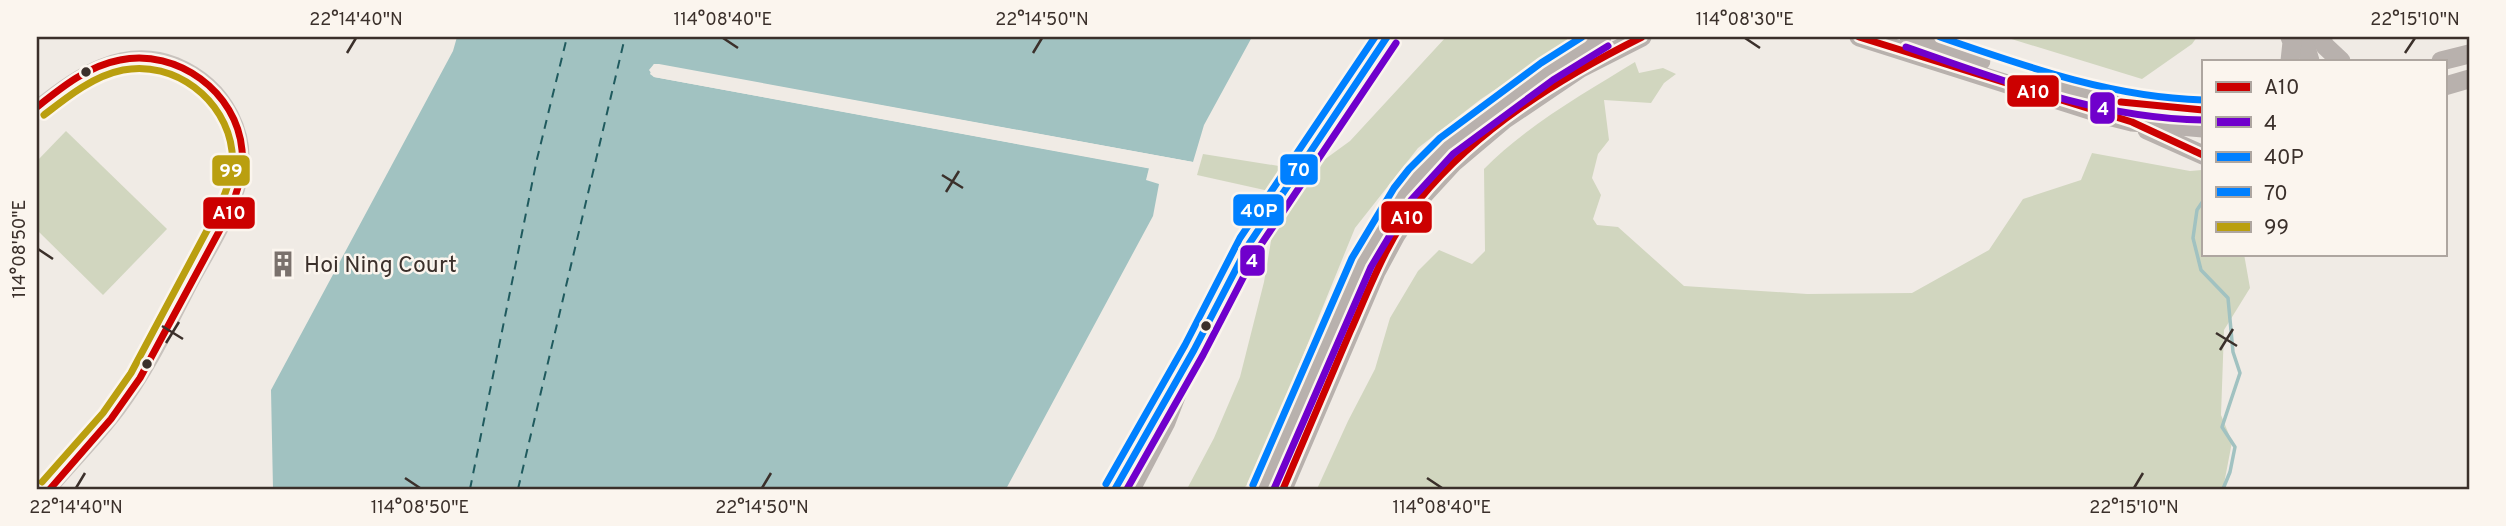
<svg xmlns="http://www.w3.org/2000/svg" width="2506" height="526" viewBox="0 0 2506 526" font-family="Overpass,sans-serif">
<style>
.green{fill:#d1d6bf}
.water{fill:#a1c2c1}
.pier{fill:#f0ebe5}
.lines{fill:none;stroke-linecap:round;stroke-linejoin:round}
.stream{stroke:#a1c2c1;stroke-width:3.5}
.ferry{stroke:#1f5a5e;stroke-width:2;stroke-dasharray:9 7;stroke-linecap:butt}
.minor{stroke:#c9c3be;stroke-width:14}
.major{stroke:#b8b1ad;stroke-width:19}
.bus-1-casing{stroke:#fbf5ee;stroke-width:12}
.bus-2-casing{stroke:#fbf5ee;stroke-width:12}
.bus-3-casing{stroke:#fbf5ee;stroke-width:12}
.bus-4-casing{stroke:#fbf5ee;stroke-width:12}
.bus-5-casing{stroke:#fbf5ee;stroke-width:12}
.bus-1{stroke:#c00;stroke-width:7}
.bus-2{stroke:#7000cc;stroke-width:7}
.bus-3{stroke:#0080ff;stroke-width:7}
.bus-4{stroke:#0080ff;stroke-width:7}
.bus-5{stroke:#ba9f0f;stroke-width:7}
.ticks{fill:none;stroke:#3b302b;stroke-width:2.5}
.bus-dot{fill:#3b302b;stroke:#fbf5ee;stroke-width:2.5}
.labels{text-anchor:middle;stroke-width:5;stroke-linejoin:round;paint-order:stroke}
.poi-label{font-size:23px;fill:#3b302b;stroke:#fbf5ee;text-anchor:start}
.line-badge{stroke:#fbf5ee;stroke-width:2.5}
.badge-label{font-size:19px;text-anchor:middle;font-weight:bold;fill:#fff}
.neatline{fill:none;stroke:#3b302b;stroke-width:2.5}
.ticks-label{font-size:18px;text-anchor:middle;fill:#3b302b}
</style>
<rect width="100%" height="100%" fill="#f0ebe5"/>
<g class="green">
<polygon points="1446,37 1575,37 1481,99 1418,148 1355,228 1257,468 1244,489 1187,489 1214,438 1240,377 1264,282 1272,235 1317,165 1350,141"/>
<polygon points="2005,37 2197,37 2192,44 2142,79"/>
<path d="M1635,62L1639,73L1663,68L1676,74L1664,83L1651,103L1604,100L1609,140L1598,154L1592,178L1601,195L1593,219L1597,225L1618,227L1684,286L1807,294L1912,293L1989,250L2023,199L2081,180L2092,153L2190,171L2202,170L2203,254H2244L2250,288L2224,330L2221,415L2232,442L2223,489H1317L1348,421L1375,369L1390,318L1418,271L1439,250L1472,264L1485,251L1484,169C1523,128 1586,92 1635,62Z"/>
<polygon points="66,131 167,229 103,295 37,230 37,161"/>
<polygon points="1203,154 1285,167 1269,191 1197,175"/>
</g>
<polygon class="water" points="457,37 1252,37 1204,125 1193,162 654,64 650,74 654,77 1149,168 1146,180 1159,184 1153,216 1006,489 273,489 271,390 453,51"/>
<polygon class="pier" points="654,64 659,64 1193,162 1192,165 658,67 653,71 655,74 1149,165 1152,169 654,77 649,70"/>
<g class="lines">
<polyline class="stream" points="2203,201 2197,210 2193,238 2201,270 2228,298 2233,352 2240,373 2222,427 2235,447 2230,472 2223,489"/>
<g class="ferry">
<polyline points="470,489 537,159 567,37"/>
<polyline points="518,489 625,37"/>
</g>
<g class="minor">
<path d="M37,107C76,75 123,43 176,64C226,85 254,136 238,189C228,221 209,251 193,280C170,324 149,369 119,409C98,437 73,462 50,489"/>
<polyline points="1190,357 1249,244 1387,37"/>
<polyline points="1115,489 1174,384"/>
</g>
<g class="major">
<polyline points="1859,37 2108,116 2132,122 2203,128"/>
<polyline points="1909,37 1981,61"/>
<polyline points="2303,37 2310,61"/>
<polyline points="2321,37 2325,46 2341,61"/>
<polyline points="2290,61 2292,42 2290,37"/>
<polyline points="2441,61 2469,54"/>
<polyline points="2445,86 2469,79"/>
<path d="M2063,88C2107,102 2157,111 2203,110"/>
<polyline points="2147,130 2203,155"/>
<polyline points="1131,489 1166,422 1194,350"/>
<polyline points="1263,489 1362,262 1402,194 1416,176 1446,146 1547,71 1602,37"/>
<polyline points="1283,489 1376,272 1396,235 1418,201 1453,163 1504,120 1581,68 1642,37"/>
</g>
<g class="bus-1-casing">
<g id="bus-1">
<polyline points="1859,37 2132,122 2203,155"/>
<polyline points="2121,102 2203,110"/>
<path d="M37,107C62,87 88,66 120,60C177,48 237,92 242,150C244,172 237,193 229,213L140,378L111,419L50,489"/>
<path d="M1283,489C1305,437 1328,384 1350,332C1370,287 1388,238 1419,200C1478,128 1560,78 1642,37"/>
</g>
</g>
<g class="bus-2-casing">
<g id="bus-2">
<path d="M1906,47C2004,81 2097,118 2203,120"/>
<polyline points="1127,489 1203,355 1258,249 1396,43"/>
<polyline points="1274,489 1371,267 1411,200 1453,154 1553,80 1608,46"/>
</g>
</g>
<g class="bus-3-casing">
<g id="bus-3">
<path d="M1940,37C2027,67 2111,97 2203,100"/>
<polyline points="1106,484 1185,345 1240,238 1375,37"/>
<polyline points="1253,485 1352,258 1394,188 1409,169 1440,138 1541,63 1582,37"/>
</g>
</g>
<g class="bus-4-casing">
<polyline id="bus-4" points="1115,489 1194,350 1249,244 1387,37"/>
</g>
<g class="bus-5-casing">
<path id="bus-5" d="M42,482L103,413L131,373L219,208C227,190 234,171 232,151C226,99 174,60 123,70C93,76 67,97 44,115"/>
</g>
<use href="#bus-1" class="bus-1"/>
<use href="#bus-2" class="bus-2"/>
<use href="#bus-3" class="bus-3"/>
<use href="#bus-4" class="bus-4"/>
<use href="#bus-5" class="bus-5"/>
</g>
<path class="ticks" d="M723,38L738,48M1745,38L1760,48M347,53L356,38M1033,53L1042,38M2405,53L2415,38M942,175L963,188M946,192L959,171M38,249L53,259M162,326L183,339M2216,333L2237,346M166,343L179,322M2220,350L2233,329M405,478L420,488M1427,478L1442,488M76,488L85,473M762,488L771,473M2134,488L2143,473"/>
<defs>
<g id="building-bare" transform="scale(2.1)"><path d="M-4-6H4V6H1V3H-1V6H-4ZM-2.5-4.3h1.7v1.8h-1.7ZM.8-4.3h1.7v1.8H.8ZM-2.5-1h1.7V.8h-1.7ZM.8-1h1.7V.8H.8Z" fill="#7a716c" stroke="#fbf5ee" stroke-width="2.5" paint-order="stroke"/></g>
</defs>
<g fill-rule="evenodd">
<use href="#building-bare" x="283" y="264"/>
</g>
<g class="bus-dot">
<circle cx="86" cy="72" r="6"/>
<circle cx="1206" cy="326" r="6"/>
<circle cx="147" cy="364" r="6"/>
</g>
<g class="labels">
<g class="poi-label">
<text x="304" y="272">Hoi Ning Court</text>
</g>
</g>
<g class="line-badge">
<rect x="2006" y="74" width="54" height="34" rx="7" fill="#c00"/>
<rect x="2089" y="91" width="27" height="34" rx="7" fill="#7000cc"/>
<rect x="1279" y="153" width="40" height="33" rx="7" fill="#0080ff"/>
<rect x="211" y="154" width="40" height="33" rx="7" fill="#ba9f0f"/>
<rect x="1232" y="193" width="53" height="34" rx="7" fill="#0080ff"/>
<rect x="202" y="196" width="54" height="34" rx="7" fill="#c00"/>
<rect x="1380" y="200" width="53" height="34" rx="7" fill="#c00"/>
<rect x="1239" y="244" width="27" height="33" rx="7" fill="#7000cc"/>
</g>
<g class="badge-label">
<text x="2033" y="98">A10</text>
<text x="2103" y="115">4</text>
<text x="1299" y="176">70</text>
<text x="231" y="177">99</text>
<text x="1259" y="217">40P</text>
<text x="229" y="219">A10</text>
<text x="1407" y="224">A10</text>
<text x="1252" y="267">4</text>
</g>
<rect width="2506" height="526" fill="none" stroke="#fbf5ee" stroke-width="77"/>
<rect x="2202" y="60" width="245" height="196" fill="#fbf5ee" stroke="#aea6a0" stroke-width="2"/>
<rect x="2216" y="82" width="35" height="10" fill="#cc0000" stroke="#aea6a0" stroke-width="2"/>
<text x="2264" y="94" font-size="21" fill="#3b302b">A10</text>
<rect x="2216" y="117" width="35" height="10" fill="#7000cc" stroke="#aea6a0" stroke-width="2"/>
<text x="2264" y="130" font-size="21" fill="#3b302b">4</text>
<rect x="2216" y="152" width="35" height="10" fill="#0080ff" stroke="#aea6a0" stroke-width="2"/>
<text x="2264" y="164" font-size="21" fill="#3b302b">40P</text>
<rect x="2216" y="187" width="35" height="10" fill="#0080ff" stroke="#aea6a0" stroke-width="2"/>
<text x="2264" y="200" font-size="21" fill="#3b302b">70</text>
<rect x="2216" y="222" width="35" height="10" fill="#ba9f0f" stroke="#aea6a0" stroke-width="2"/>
<text x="2264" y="234" font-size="21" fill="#3b302b">99</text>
<rect x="38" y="38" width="2430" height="450" class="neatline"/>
<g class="ticks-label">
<text x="356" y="25">22°14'40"N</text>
<text x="723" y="25">114°08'40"E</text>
<text x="1042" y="25">22°14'50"N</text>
<text x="1745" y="25">114°08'30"E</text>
<text x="2415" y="25">22°15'10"N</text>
<text transform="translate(19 249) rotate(-90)" y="6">114°08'50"E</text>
<text x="76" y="513">22°14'40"N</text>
<text x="420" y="513">114°08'50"E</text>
<text x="762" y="513">22°14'50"N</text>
<text x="1442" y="513">114°08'40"E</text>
<text x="2134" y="513">22°15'10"N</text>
</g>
</svg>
